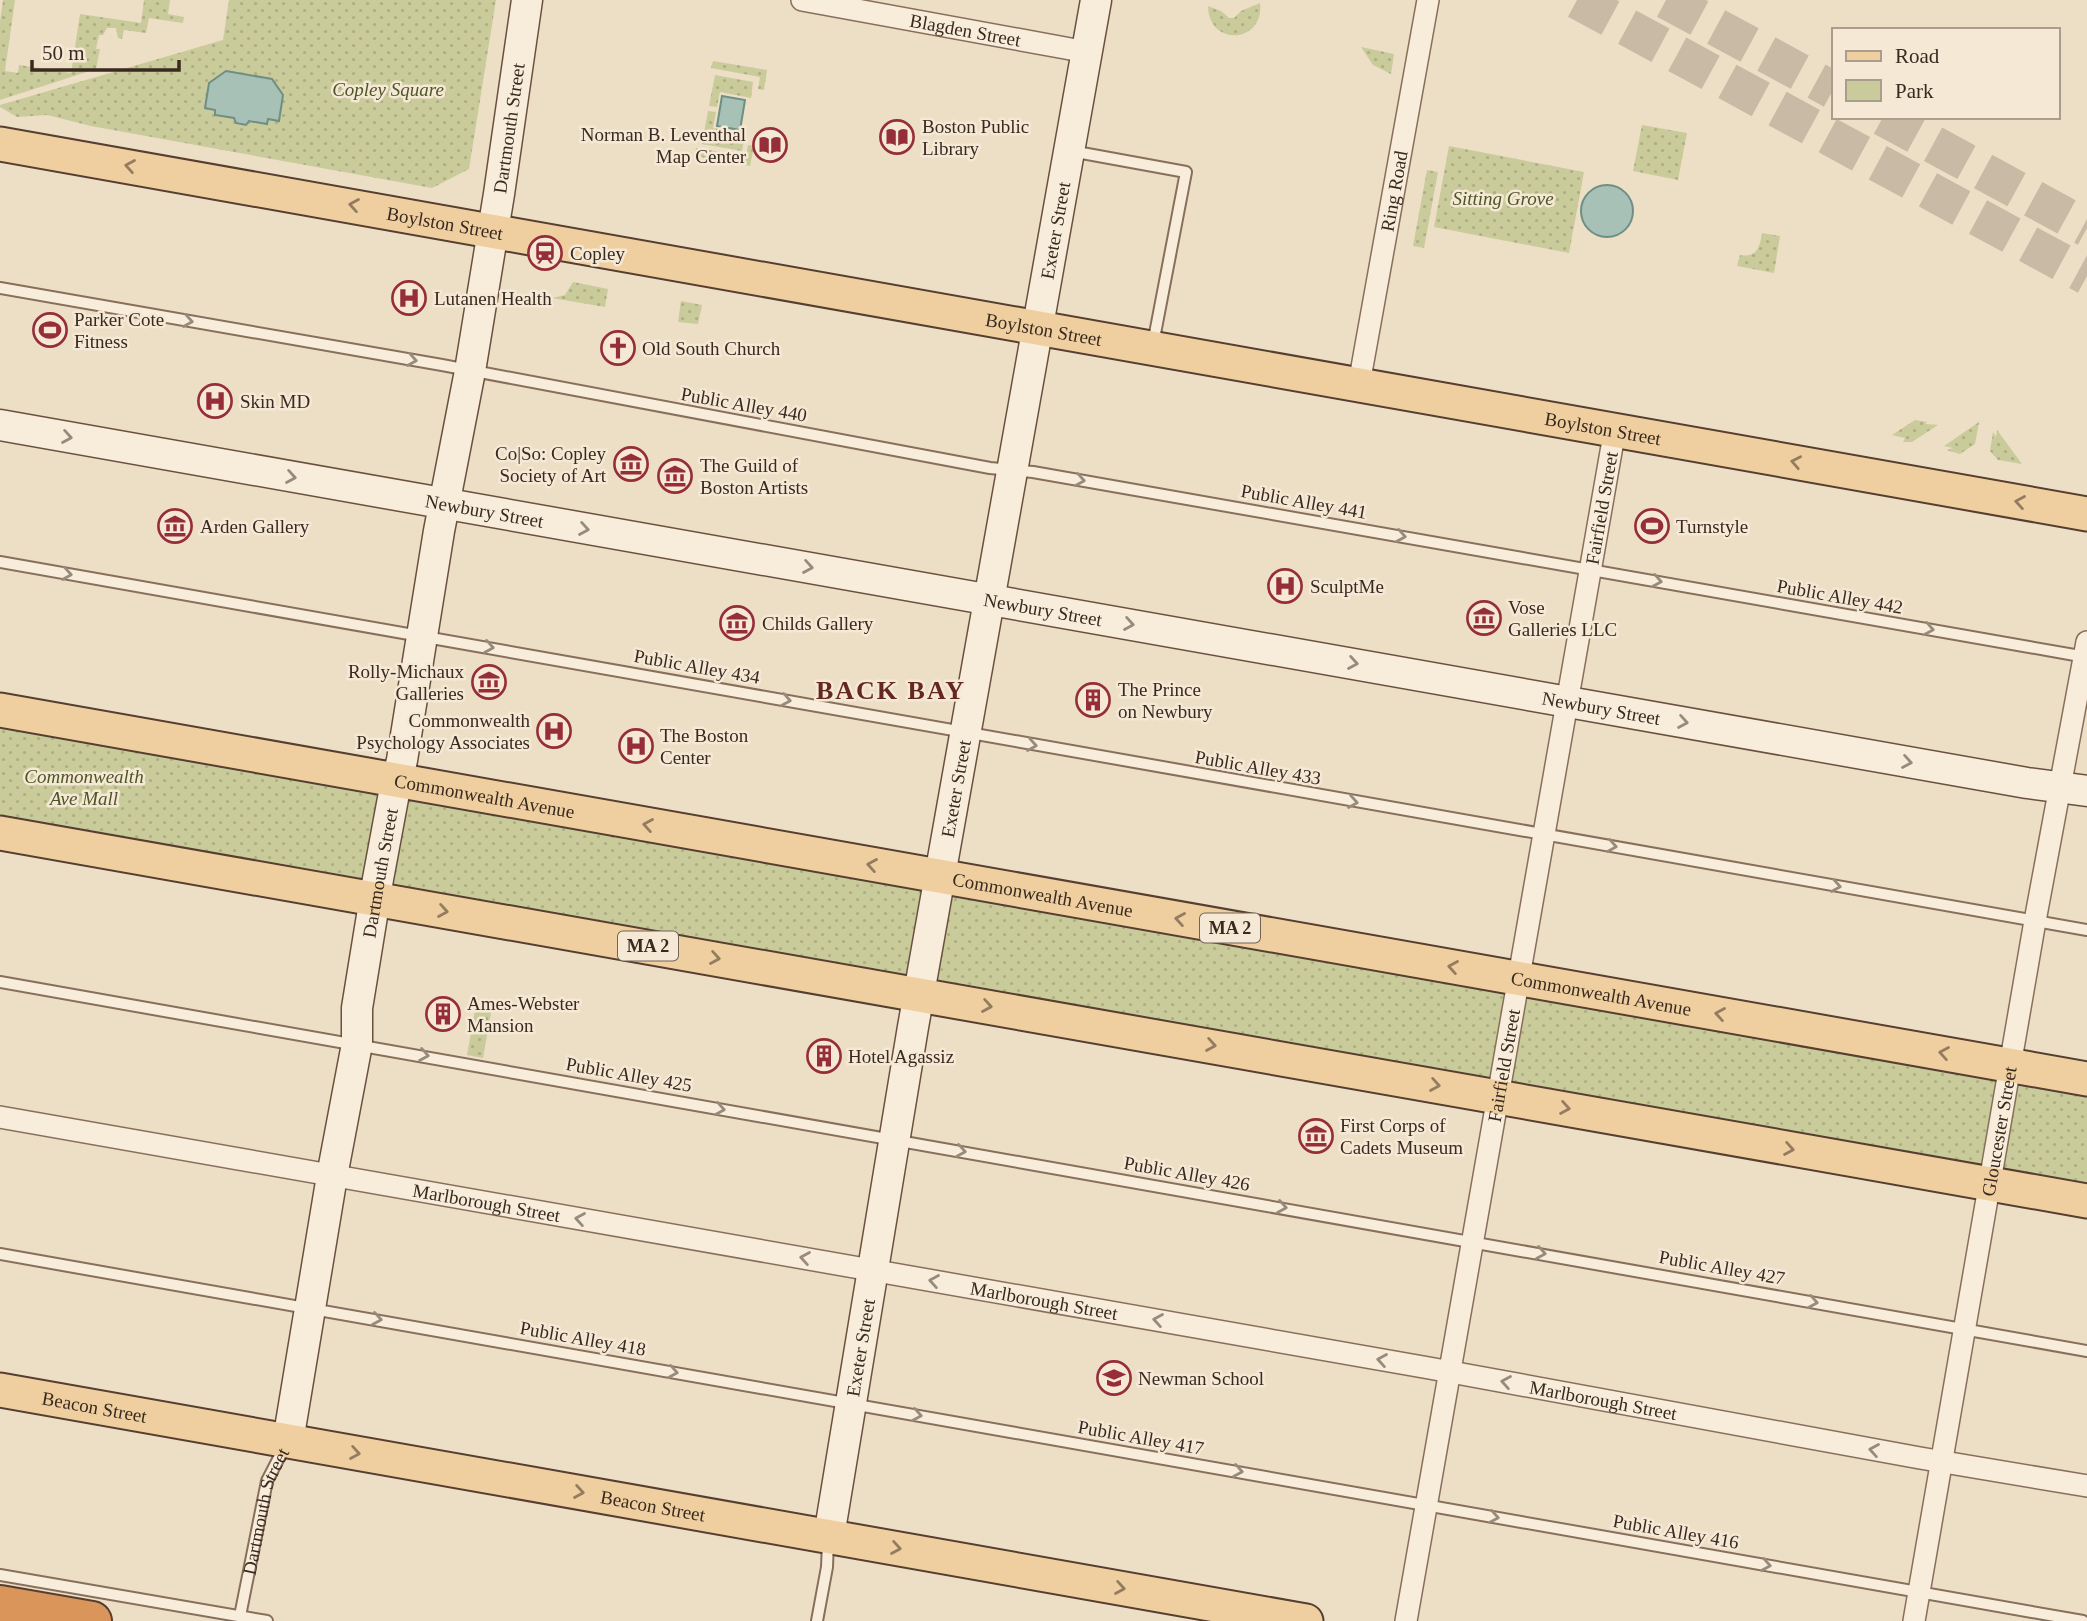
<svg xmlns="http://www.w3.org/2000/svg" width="2087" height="1621" viewBox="0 0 2087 1621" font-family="'Times New Roman',serif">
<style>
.green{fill:url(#green-dots)}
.water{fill:#a8c1b7;stroke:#6e8f84;stroke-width:2}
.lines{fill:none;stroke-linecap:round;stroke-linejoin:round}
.highway-tunnel{stroke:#c9baa5;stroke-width:38;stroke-dasharray:38 19;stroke-linecap:butt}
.lane-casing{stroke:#886f5c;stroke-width:14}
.street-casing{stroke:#886f5c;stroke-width:24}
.secondary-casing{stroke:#6a513f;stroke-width:33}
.primary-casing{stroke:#563e30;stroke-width:37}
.highway-casing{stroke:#563e30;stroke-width:42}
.lane{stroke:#f8ecda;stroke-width:10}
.street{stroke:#f8ecda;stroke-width:21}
.secondary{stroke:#f8ecda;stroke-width:30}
.primary{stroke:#efcfa0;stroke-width:33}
.highway{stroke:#d9955a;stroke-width:38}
.oneway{stroke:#947c60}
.oneway2{stroke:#988b7d}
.labels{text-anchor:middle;stroke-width:5;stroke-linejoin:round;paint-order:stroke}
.shield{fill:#f5e9d6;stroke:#716357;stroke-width:2}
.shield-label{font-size:18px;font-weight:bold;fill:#392a20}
.street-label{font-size:19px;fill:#392a20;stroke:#f5e9d6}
.park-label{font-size:19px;font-style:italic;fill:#4e5527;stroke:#f5e9d6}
.poi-label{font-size:19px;fill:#392a20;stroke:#f5e9d6;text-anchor:start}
.district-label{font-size:26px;font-weight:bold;letter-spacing:2px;fill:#652820;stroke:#f5e9d6}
</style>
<defs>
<pattern id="green-dots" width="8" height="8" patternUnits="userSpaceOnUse" patternTransform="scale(1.75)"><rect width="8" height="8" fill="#cacb9a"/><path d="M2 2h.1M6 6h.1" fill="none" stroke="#aeae84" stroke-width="1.8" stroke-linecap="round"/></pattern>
</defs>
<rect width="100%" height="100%" fill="#eddec6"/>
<g class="green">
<polygon points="3,0 15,0 5,71 18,73 19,65 71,73 80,14 141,23 144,0 170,0 168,14 184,17 183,23 149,18 146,33 124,30 122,39 118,38 116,28 107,28 103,35 99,35 96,49 100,49 96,69 0,100 0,21"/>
<polygon points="229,0 496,0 469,169 432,188 91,126 47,115 17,117 0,107 0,105 223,40"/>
<path d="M1260,3C1265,43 1209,48 1208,6L1221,11L1229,18H1234L1241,11Z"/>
<polygon points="1361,47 1394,54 1391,74 1373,65"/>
<polygon points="713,61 767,70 764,90 758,89 760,77 711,68"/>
<polygon points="715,75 753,82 751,98 720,92 717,107 709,106"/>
<polygon points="708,111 716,112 713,128 741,133 742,128 746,129 742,151 702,144"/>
<polygon points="1642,125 1687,133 1678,180 1633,171"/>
<polygon points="748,145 754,146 750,166 695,156 696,148 746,156"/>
<polygon points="1449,146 1584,172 1569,253 1434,227"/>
<polygon points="1427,170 1438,172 1424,248 1413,246"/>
<path d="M1762,233L1780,236L1774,273L1737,266L1740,255C1757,258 1760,247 1762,233Z"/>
<polygon points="573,282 608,289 605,307 552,298 565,295"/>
<polygon points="681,301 702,305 698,324 678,322"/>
<polygon points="1915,420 1927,422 1925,424 1938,425 1912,442 1903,442 1905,438 1892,435"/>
<polygon points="1979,422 1975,444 1960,454 1946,450 1953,448 1944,446"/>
<polygon points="1997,430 2022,464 1998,460 1990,451 1993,432 1996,437"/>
<polygon points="0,727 2087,1095 2087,1185 0,817"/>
<polygon points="477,999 493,1002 483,1058 467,1055"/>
</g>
<g class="water">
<polygon points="226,71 272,79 283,95 279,121 268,119 267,124 249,121 246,125 236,123 234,118 215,115 215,110 205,108 209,83"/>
<polygon points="722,96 745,100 740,130 717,126"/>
<circle cx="1607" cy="211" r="26"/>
</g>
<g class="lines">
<g class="highway-tunnel">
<polyline points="1577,0 2087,276"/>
<polyline points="1666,0 1833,90"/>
<polyline points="1883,117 2087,228"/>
</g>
<g class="lane-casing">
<g id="lane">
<polyline points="1071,151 1186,172 1153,344"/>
<polyline points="0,288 442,365 990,468 1033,472 2086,657"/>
<polyline points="0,562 2087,930"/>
<polyline points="0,982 2087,1351"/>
<polyline points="0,1254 2083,1621"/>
<polyline points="0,1575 267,1621"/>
<path id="s1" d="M240,1616L267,1481L286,1444"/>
<polyline points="817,1621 827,1567 828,1541"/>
</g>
</g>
<g class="street-casing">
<g id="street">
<path id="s2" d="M802,0L1087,52"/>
<path id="s3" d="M1359,384L1428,0"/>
<path id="s4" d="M0,1117L1429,1368L1920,1458L2087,1486"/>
<path id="s5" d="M1406,1621L1615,429"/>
<path id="s6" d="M1914,1621L2035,921L2087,642"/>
</g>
</g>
<g class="secondary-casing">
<g id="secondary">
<path id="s7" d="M0,425L2027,783L2087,791"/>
<path id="s8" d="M288,1441L332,1176L357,1044V1008L378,879L394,793L402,760L439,531L470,371L499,194L527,0"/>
<path id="s9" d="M829,1536L913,1027L1096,0"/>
</g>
</g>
<g class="primary-casing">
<g id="primary">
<path id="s10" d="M0,144L2087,514"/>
<path id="s11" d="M0,710L2087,1079"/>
<polyline points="0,833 2087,1201"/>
<path id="s12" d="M0,1390L1306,1621"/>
</g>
</g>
<g class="highway-casing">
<polyline id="highway" points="0,1605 92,1621"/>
</g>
<use href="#lane" class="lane"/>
<use href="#street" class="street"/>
<use href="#secondary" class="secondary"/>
<use href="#primary" class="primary"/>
<use href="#highway" class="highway"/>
</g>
<defs><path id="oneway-chevron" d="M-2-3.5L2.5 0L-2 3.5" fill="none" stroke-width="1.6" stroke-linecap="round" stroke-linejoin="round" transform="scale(1.75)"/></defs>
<g class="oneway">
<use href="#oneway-chevron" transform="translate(130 166) rotate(-170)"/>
<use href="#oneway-chevron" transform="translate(354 205) rotate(-170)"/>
<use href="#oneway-chevron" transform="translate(1796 462) rotate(-169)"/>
<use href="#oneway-chevron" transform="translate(2020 502) rotate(-170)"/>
<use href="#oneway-chevron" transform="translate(648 825) rotate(-170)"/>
<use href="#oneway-chevron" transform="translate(872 865) rotate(-170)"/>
<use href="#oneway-chevron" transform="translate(443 911) rotate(10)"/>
<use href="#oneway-chevron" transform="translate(1180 919) rotate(-170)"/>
<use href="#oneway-chevron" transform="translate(715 958) rotate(10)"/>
<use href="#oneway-chevron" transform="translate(1453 967) rotate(-170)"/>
<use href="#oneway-chevron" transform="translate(987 1006) rotate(10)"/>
<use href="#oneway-chevron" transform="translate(1720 1014) rotate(-170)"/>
<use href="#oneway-chevron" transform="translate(1211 1045) rotate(10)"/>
<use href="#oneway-chevron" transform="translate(1944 1053) rotate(-170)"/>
<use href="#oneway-chevron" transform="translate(1435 1085) rotate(10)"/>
<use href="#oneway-chevron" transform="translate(1565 1108) rotate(10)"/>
<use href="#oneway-chevron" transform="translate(1789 1149) rotate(10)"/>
<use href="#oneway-chevron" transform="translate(355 1453) rotate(10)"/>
<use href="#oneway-chevron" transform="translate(579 1492) rotate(10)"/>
<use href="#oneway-chevron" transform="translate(896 1548) rotate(10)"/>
<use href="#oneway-chevron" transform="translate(1120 1588) rotate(10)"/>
</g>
<g class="oneway2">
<use href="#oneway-chevron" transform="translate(188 321) rotate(10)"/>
<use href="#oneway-chevron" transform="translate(412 360) rotate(10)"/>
<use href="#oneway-chevron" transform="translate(67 437) rotate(10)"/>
<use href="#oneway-chevron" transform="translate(291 477) rotate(10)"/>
<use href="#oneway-chevron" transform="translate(1080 480) rotate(10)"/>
<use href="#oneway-chevron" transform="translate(584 529) rotate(10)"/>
<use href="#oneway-chevron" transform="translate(1401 536) rotate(10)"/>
<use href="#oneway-chevron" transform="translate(808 567) rotate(10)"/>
<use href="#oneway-chevron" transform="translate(67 574) rotate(10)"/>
<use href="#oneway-chevron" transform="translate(1657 581) rotate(10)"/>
<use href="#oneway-chevron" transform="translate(1129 624) rotate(10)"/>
<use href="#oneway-chevron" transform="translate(1929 629) rotate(10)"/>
<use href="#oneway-chevron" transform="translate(489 647) rotate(10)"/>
<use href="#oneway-chevron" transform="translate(1353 663) rotate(10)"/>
<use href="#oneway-chevron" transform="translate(786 700) rotate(10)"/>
<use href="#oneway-chevron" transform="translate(1683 722) rotate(10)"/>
<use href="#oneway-chevron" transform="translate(1032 745) rotate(10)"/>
<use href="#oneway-chevron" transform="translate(1907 762) rotate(10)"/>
<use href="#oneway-chevron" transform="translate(1353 802) rotate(10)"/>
<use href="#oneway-chevron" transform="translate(1612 846) rotate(10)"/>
<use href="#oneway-chevron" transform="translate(1836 886) rotate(10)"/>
<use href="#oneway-chevron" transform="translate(424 1055) rotate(10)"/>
<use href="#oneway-chevron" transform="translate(720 1109) rotate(10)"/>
<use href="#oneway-chevron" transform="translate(961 1151) rotate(10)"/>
<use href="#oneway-chevron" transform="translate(1282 1207) rotate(10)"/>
<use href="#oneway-chevron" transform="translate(580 1219) rotate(-170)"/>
<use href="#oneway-chevron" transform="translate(1541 1253) rotate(10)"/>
<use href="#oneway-chevron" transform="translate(805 1258) rotate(-170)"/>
<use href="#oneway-chevron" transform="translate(934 1281) rotate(-170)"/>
<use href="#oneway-chevron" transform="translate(1813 1302) rotate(10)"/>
<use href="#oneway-chevron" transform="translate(377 1319) rotate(10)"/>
<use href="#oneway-chevron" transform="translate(1158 1320) rotate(-170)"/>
<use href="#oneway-chevron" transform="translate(1382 1360) rotate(-170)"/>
<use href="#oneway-chevron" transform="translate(673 1372) rotate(10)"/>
<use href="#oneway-chevron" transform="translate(1506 1382) rotate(-170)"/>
<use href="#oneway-chevron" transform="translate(917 1415) rotate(10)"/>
<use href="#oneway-chevron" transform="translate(1874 1450) rotate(-170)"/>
<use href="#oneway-chevron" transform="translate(1238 1471) rotate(10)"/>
<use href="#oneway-chevron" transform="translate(1494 1517) rotate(10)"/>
<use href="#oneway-chevron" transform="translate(1766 1565) rotate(10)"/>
</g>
<defs>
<g id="library-ring" transform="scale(1.75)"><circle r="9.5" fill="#f5e9d6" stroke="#962e39" stroke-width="1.5"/><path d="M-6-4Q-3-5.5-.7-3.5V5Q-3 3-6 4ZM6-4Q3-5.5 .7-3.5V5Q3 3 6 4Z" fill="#962e39"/></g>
<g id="station-ring" transform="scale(1.75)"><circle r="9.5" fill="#f5e9d6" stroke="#962e39" stroke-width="1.5"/><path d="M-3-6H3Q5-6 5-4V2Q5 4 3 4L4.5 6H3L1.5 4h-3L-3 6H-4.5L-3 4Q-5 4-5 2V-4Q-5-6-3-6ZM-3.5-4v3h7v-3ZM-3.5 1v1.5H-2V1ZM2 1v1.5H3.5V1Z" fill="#962e39"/></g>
<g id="hospital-ring" transform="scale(1.75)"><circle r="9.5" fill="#f5e9d6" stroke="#962e39" stroke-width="1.5"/><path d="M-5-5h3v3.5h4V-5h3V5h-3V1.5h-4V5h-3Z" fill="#962e39"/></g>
<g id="stadium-ring" transform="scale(1.75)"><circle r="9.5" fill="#f5e9d6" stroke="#962e39" stroke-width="1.5"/><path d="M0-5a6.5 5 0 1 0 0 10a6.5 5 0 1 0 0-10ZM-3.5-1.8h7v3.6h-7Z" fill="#962e39"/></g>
<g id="church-ring" transform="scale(1.75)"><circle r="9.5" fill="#f5e9d6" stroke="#962e39" stroke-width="1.5"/><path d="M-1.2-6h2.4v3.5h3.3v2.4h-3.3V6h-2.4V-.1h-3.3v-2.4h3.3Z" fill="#962e39"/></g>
<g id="museum-ring" transform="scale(1.75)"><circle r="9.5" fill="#f5e9d6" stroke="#962e39" stroke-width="1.5"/><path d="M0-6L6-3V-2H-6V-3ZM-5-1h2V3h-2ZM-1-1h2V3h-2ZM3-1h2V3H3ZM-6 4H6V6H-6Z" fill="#962e39"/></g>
<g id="building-ring" transform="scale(1.75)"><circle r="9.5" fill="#f5e9d6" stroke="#962e39" stroke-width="1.5"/><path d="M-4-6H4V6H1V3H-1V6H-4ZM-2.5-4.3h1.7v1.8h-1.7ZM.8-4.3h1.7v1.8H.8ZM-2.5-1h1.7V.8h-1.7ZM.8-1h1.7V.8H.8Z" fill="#962e39"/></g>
<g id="school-ring" transform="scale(1.75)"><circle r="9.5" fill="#f5e9d6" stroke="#962e39" stroke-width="1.5"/><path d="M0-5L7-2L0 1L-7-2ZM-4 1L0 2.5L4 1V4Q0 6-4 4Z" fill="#962e39"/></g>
</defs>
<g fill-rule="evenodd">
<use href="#library-ring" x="897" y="137"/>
<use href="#library-ring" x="770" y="145"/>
<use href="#station-ring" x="545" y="253"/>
<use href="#hospital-ring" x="409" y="298"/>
<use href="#stadium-ring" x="50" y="330"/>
<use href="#church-ring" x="618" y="348"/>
<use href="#hospital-ring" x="215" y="401"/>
<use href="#museum-ring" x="631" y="464"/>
<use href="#museum-ring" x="675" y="476"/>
<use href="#museum-ring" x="175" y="526"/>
<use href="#stadium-ring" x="1652" y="526"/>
<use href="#hospital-ring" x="1285" y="586"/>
<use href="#museum-ring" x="1484" y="618"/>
<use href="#museum-ring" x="737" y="623"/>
<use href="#museum-ring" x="489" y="682"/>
<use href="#building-ring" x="1093" y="700"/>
<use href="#hospital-ring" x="554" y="731"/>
<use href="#hospital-ring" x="636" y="746"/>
<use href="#building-ring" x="443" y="1014"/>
<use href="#building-ring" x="824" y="1056"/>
<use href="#museum-ring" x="1316" y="1136"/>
<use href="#school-ring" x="1114" y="1378"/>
</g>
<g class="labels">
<g class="shield">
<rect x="1200" y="913.5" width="60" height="29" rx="5"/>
<rect x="618" y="931.5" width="60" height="29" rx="5"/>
</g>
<g class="shield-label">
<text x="1230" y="934">MA 2</text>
<text x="648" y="952">MA 2</text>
</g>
<g class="street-label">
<text dy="7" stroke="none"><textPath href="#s2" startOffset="166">Blagden Street</textPath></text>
<text dy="7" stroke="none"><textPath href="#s8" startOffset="1332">Dartmouth Street</textPath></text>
<text dy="7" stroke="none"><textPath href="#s3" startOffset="196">Ring Road</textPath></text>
<text dy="7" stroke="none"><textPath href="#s10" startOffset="452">Boylston Street</textPath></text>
<text dy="7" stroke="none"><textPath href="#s9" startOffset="1325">Exeter Street</textPath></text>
<text dy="7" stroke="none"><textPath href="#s10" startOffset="1060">Boylston Street</textPath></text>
<text transform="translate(744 404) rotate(10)" y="7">Public Alley 440</text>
<text dy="7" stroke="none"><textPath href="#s10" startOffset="1628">Boylston Street</textPath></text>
<text transform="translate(1304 501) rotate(10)" y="7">Public Alley 441</text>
<text dy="7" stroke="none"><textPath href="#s5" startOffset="1130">Fairfield Street</textPath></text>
<text dy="7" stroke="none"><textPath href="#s7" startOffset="492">Newbury Street</textPath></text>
<text transform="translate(1840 596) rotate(10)" y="7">Public Alley 442</text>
<text dy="7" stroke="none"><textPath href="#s7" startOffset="1059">Newbury Street</textPath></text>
<text transform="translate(697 666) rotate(10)" y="7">Public Alley 434</text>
<text dy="7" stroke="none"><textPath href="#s7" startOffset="1626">Newbury Street</textPath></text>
<text transform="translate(1258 767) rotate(10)" y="7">Public Alley 433</text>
<text dy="7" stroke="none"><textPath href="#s9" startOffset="758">Exeter Street</textPath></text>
<text dy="7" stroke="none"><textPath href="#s11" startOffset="492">Commonwealth Avenue</textPath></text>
<text dy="7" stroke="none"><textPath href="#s8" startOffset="576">Dartmouth Street</textPath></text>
<text dy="7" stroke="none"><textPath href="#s11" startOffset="1059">Commonwealth Avenue</textPath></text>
<text dy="7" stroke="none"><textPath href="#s11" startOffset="1626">Commonwealth Avenue</textPath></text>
<text dy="7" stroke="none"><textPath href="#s5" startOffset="564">Fairfield Street</textPath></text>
<text transform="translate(629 1074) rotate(10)" y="7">Public Alley 425</text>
<text dy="7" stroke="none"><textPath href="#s6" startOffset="497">Gloucester Street</textPath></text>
<text transform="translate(1187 1173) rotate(10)" y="7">Public Alley 426</text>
<text dy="7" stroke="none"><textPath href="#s4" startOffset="494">Marlborough Street</textPath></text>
<text transform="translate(1722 1267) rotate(10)" y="7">Public Alley 427</text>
<text dy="7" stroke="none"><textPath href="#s4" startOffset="1060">Marlborough Street</textPath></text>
<text transform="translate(583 1338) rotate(10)" y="7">Public Alley 418</text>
<text dy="7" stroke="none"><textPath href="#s9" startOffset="191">Exeter Street</textPath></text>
<text dy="7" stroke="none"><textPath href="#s4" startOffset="1628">Marlborough Street</textPath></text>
<text dy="7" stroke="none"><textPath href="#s12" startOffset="96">Beacon Street</textPath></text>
<text transform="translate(1141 1437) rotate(10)" y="7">Public Alley 417</text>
<text dy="7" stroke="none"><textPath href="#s12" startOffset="663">Beacon Street</textPath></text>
<text dy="7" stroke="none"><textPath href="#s1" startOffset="108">Dartmouth Street</textPath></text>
<text transform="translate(1676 1531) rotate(10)" y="7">Public Alley 416</text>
</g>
<g class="park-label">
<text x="388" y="96">Copley Square</text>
<text x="1503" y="205">Sitting Grove</text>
<text x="84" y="783">Commonwealth<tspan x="84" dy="22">Ave Mall</tspan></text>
</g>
<g class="poi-label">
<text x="922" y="133">Boston Public<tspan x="922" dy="22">Library</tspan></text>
<text x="746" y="141" text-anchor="end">Norman B. Leventhal<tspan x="746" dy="22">Map Center</tspan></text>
<text x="570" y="260">Copley</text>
<text x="434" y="305">Lutanen Health</text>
<text x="74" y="326">Parker Cote<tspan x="74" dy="22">Fitness</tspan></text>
<text x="642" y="355">Old South Church</text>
<text x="240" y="408">Skin MD</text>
<text x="606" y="460" text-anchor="end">Co|So: Copley<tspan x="606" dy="22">Society of Art</tspan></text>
<text x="700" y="472">The Guild of<tspan x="700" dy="22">Boston Artists</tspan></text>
<text x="200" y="533">Arden Gallery</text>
<text x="1676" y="533">Turnstyle</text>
<text x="1310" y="593">SculptMe</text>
<text x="1508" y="614">Vose<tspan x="1508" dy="22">Galleries LLC</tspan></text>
<text x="762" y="630">Childs Gallery</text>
<text x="464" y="678" text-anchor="end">Rolly-Michaux<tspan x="464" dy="22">Galleries</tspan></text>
<text x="1118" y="696">The Prince<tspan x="1118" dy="22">on Newbury</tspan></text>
<text x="530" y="727" text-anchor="end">Commonwealth<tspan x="530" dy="22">Psychology Associates</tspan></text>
<text x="660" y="742">The Boston<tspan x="660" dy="22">Center</tspan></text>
<text x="467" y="1010">Ames-Webster<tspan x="467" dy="22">Mansion</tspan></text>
<text x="848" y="1063">Hotel Agassiz</text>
<text x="1340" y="1132">First Corps of<tspan x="1340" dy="22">Cadets Museum</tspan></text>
<text x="1138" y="1385">Newman School</text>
</g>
<g class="district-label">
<text x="891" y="699">BACK BAY</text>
</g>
</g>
<rect x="1832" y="28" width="228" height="91" fill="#f5e9d6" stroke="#aa9d8d" stroke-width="2"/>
<rect x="1846" y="51" width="35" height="10" fill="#efcfa0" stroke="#aa9d8d" stroke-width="2"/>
<text x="1895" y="63" font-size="21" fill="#392a20">Road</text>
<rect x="1846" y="80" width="35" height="21" fill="#cacb9a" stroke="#aa9d8d" stroke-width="2"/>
<text x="1895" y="98" font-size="21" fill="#392a20">Park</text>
<path d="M32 60v10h147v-10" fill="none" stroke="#392a20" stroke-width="3.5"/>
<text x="42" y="60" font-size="21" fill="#392a20" stroke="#f5e9d6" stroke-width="5" paint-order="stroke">50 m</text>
</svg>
